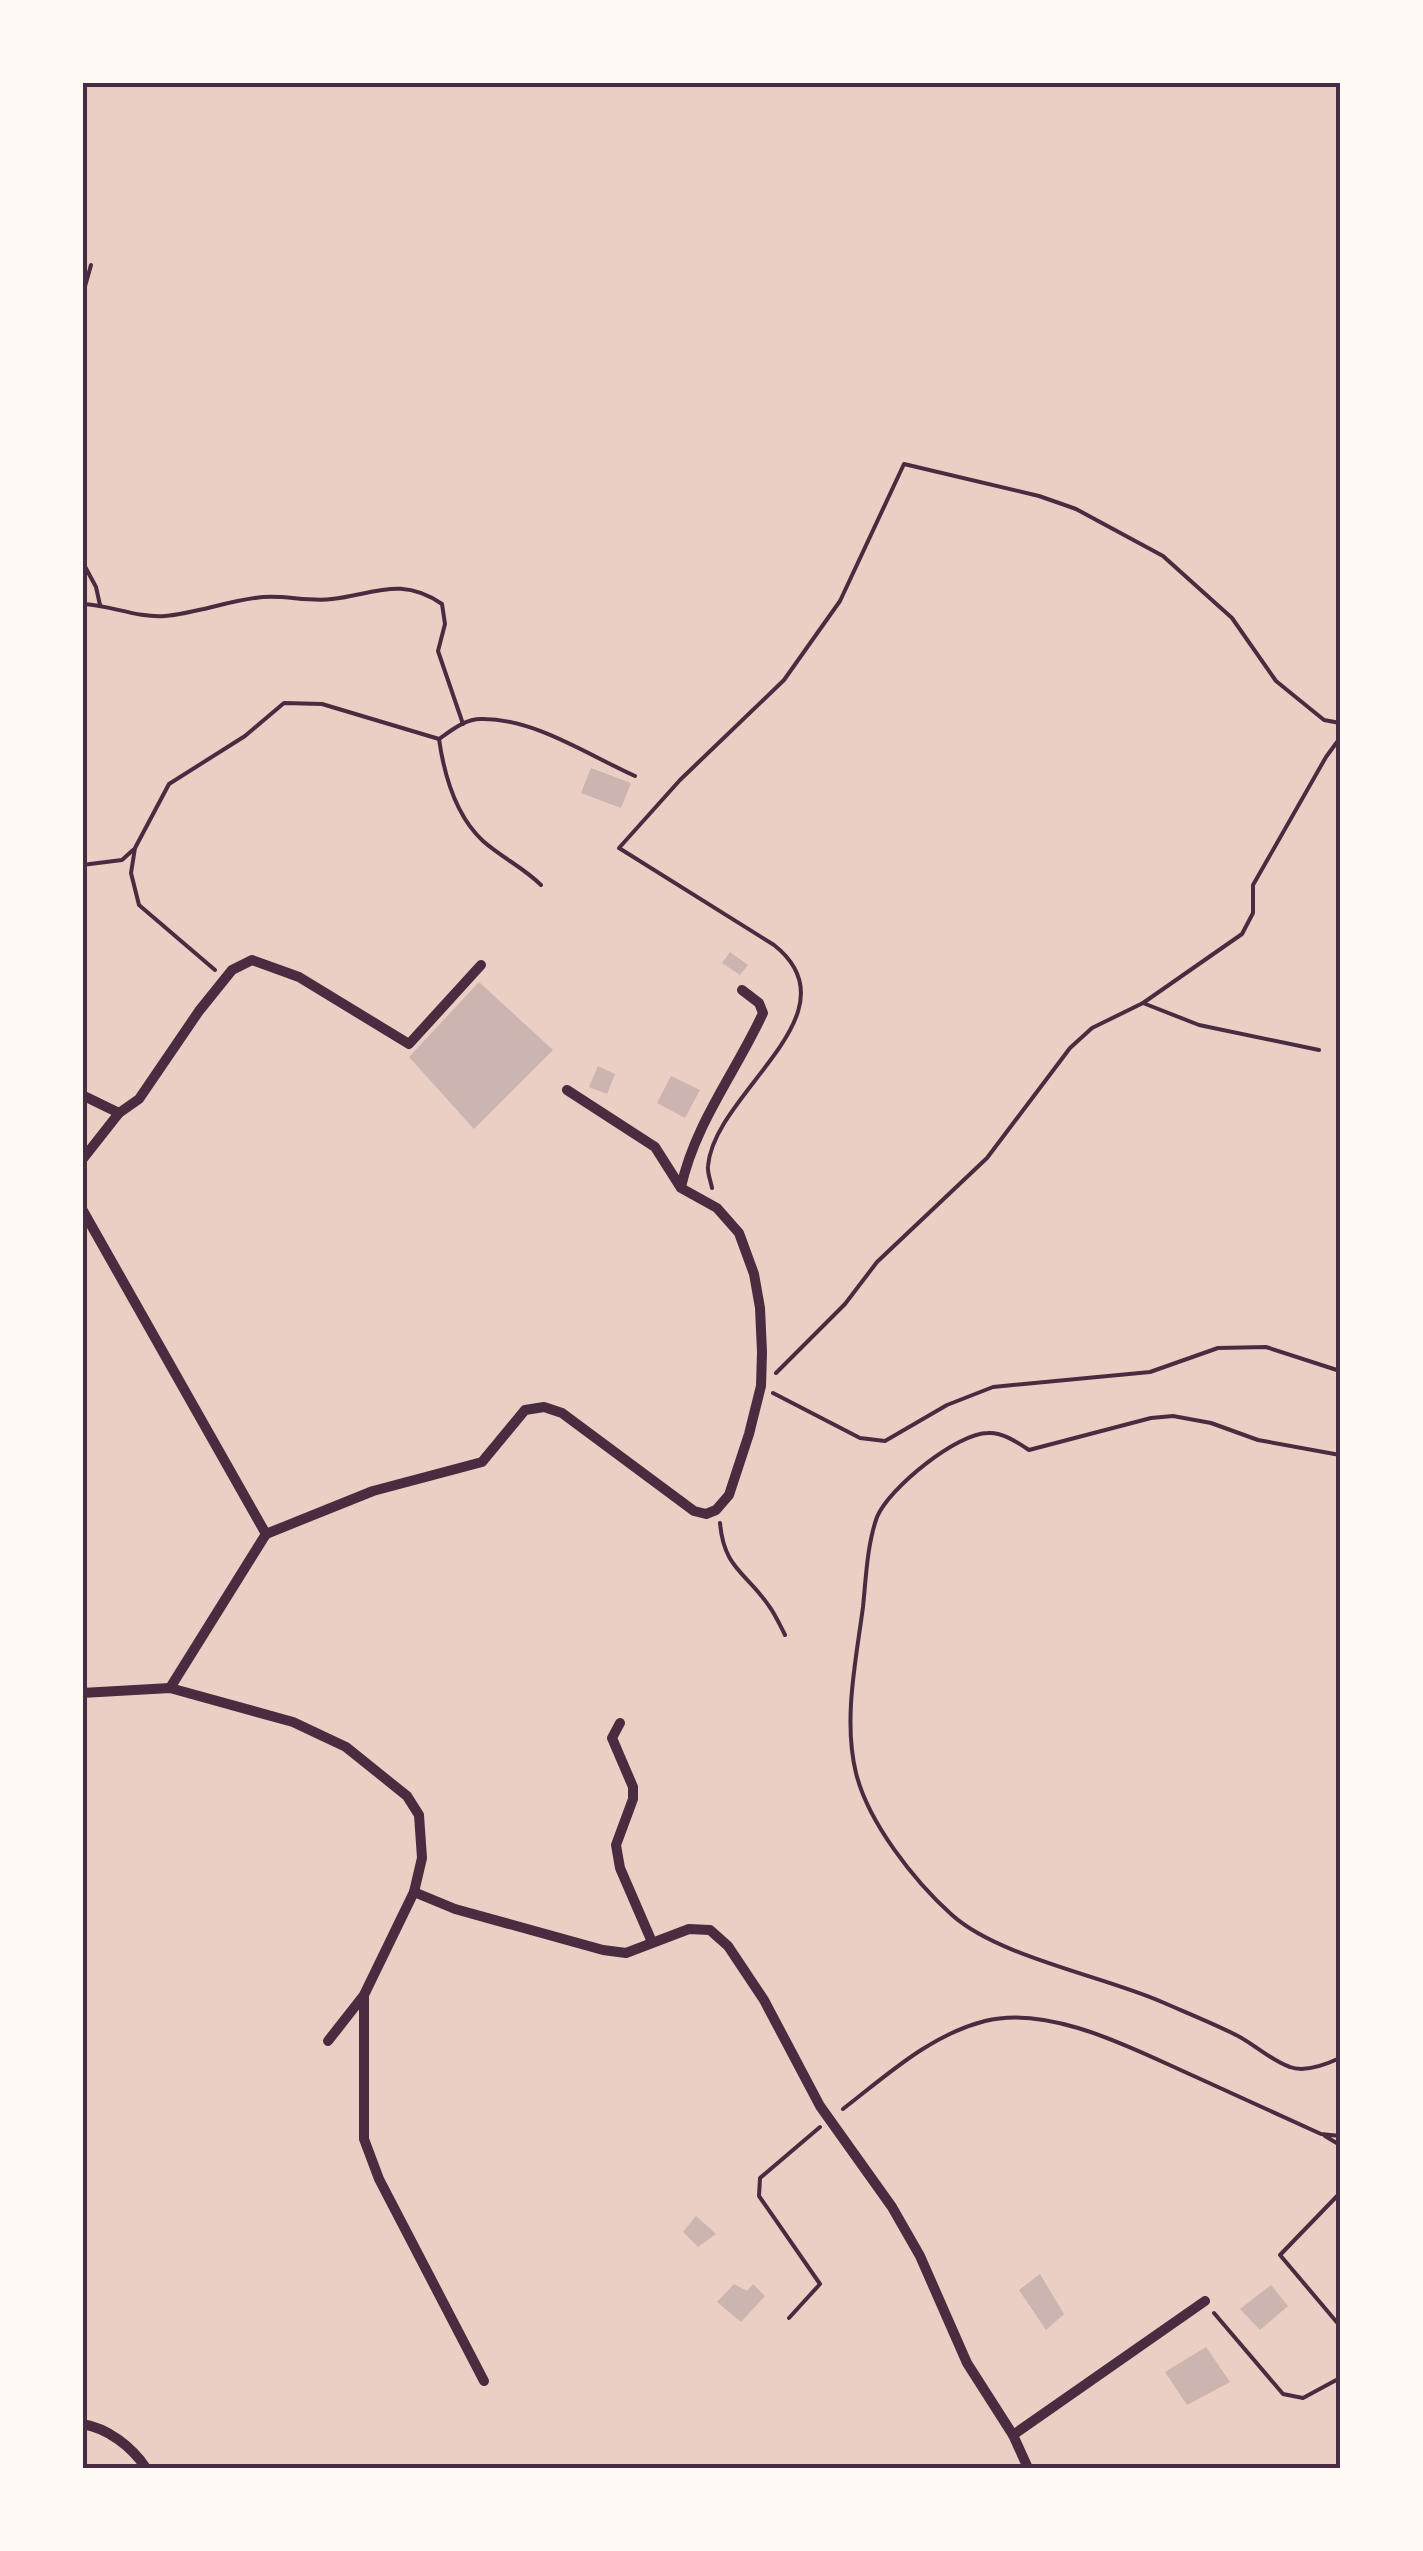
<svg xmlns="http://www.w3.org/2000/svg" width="1423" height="2551" viewBox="0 0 1423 2551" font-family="'Nunito Sans',sans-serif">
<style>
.green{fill:#ebcfc5}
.building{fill:#ccb4b1}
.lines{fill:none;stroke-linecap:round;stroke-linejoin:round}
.path{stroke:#4a2c40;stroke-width:4}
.minor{stroke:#4a2c40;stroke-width:10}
.neatline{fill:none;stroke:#4a2c40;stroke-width:4}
</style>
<rect width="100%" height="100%" fill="#f7e1d7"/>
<rect class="green" x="83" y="83" width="1257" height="2385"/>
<g class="building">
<polygon points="591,768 631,783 621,808 581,793"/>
<polygon points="730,952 748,965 740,975 722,963"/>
<polygon points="479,982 553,1050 474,1129 409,1057"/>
<polygon points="598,1066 615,1074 607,1094 589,1087"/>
<polygon points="671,1076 700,1090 685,1118 657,1103"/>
<polygon points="696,2216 716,2234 698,2247 683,2232"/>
<polygon points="1040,2274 1064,2314 1046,2330 1019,2290"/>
<polygon points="734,2284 747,2291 753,2284 765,2296 741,2322 717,2302"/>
<polygon points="1271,2285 1288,2306 1260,2330 1240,2309"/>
<polygon points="1206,2347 1230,2382 1187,2405 1165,2372"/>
</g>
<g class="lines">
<g class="path">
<polyline points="82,297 91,265"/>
<polyline points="82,561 96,587 100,605"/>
<path d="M82,604C111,605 136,618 165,616C198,613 230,600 263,597C285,595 309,602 332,599C375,594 401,576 442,604L445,624L438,651L463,724"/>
<path d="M439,739C444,774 456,816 483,841C501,857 524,868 541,885"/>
<polyline points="82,865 122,860 133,850"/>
<path d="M215,970L139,905L131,873L135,848L169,784L245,736L284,703L322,704L439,739C452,730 465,719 481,719C534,718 588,755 635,776"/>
<polyline points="1143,1003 1199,1025 1319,1050"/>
<path d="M712,1188C711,1182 707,1172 708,1166C714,1092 860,1013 774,945L619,848L680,780L784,680L840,601L904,464L1039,496L1076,509L1163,556L1232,618L1276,681L1324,720L1340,723"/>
<polyline points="776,1373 845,1304 877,1262 987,1158 1070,1048 1092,1028 1143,1003 1242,934 1253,913 1253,885 1326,757 1340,738"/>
<polyline points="773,1393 860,1438 885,1441 947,1405 993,1387 1150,1372 1218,1348 1266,1347 1340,1371"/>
<path d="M1340,1455L1258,1440L1211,1423L1173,1416L1151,1418L1029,1450C1017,1442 1002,1432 988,1433C957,1433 889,1488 877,1517C867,1545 866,1578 863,1607C856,1660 843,1720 856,1773C868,1822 914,1881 952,1915C999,1957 1103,1976 1162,2002C1187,2013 1213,2023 1238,2036C1255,2045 1272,2061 1290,2067C1305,2073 1327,2064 1340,2058"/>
<path d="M720,1523C724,1569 746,1572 769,1606C775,1614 780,1625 785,1635"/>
<path d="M843,2109C887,2075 930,2035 985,2021C1051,2004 1137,2051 1196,2077C1238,2096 1279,2115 1321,2134L1340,2136"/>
<polyline points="1325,2136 1340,2145"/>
<polyline points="1340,2193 1280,2255 1340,2326"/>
<polyline points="1214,2313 1283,2394 1303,2398 1340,2378"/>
<polyline points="789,2318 820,2284 759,2196 760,2178 820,2127"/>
</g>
<g class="minor">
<polyline points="82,1095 119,1113"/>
<polyline points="82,1160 119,1113 139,1099 199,1011 232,970 252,960 299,977 409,1044 481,965"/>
<path d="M681,1187C695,1123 736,1072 763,1013L759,1003L742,990"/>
<polyline points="82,1209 266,1534 170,1688"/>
<polyline points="266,1534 373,1491 482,1462 525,1410 544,1407 562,1413 694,1511 706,1514 716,1510 729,1495 749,1434 761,1386 762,1352 760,1308 754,1274 739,1233 717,1208 681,1188 655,1147 567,1090"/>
<polyline points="82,1693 170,1688 293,1722 346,1747 407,1796 419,1815 422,1858 414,1892 364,1995 328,2041"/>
<polyline points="620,1723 612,1738 633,1787 633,1799 616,1845 620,1868 652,1942"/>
<polyline points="414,1892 455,1909 603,1950 626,1953 689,1929 710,1930 728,1946 764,2000 820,2106 892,2207 920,2256 967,2363 1013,2435 1028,2468"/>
<polyline points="364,1996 364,2139 379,2179 484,2381"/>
<path d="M82,2424C108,2428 132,2447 146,2468"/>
<polyline points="1013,2435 1205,2301"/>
</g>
</g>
<rect width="1423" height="2551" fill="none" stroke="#fffaf5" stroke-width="170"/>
<rect x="85" y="85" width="1253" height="2381" class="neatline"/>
</svg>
